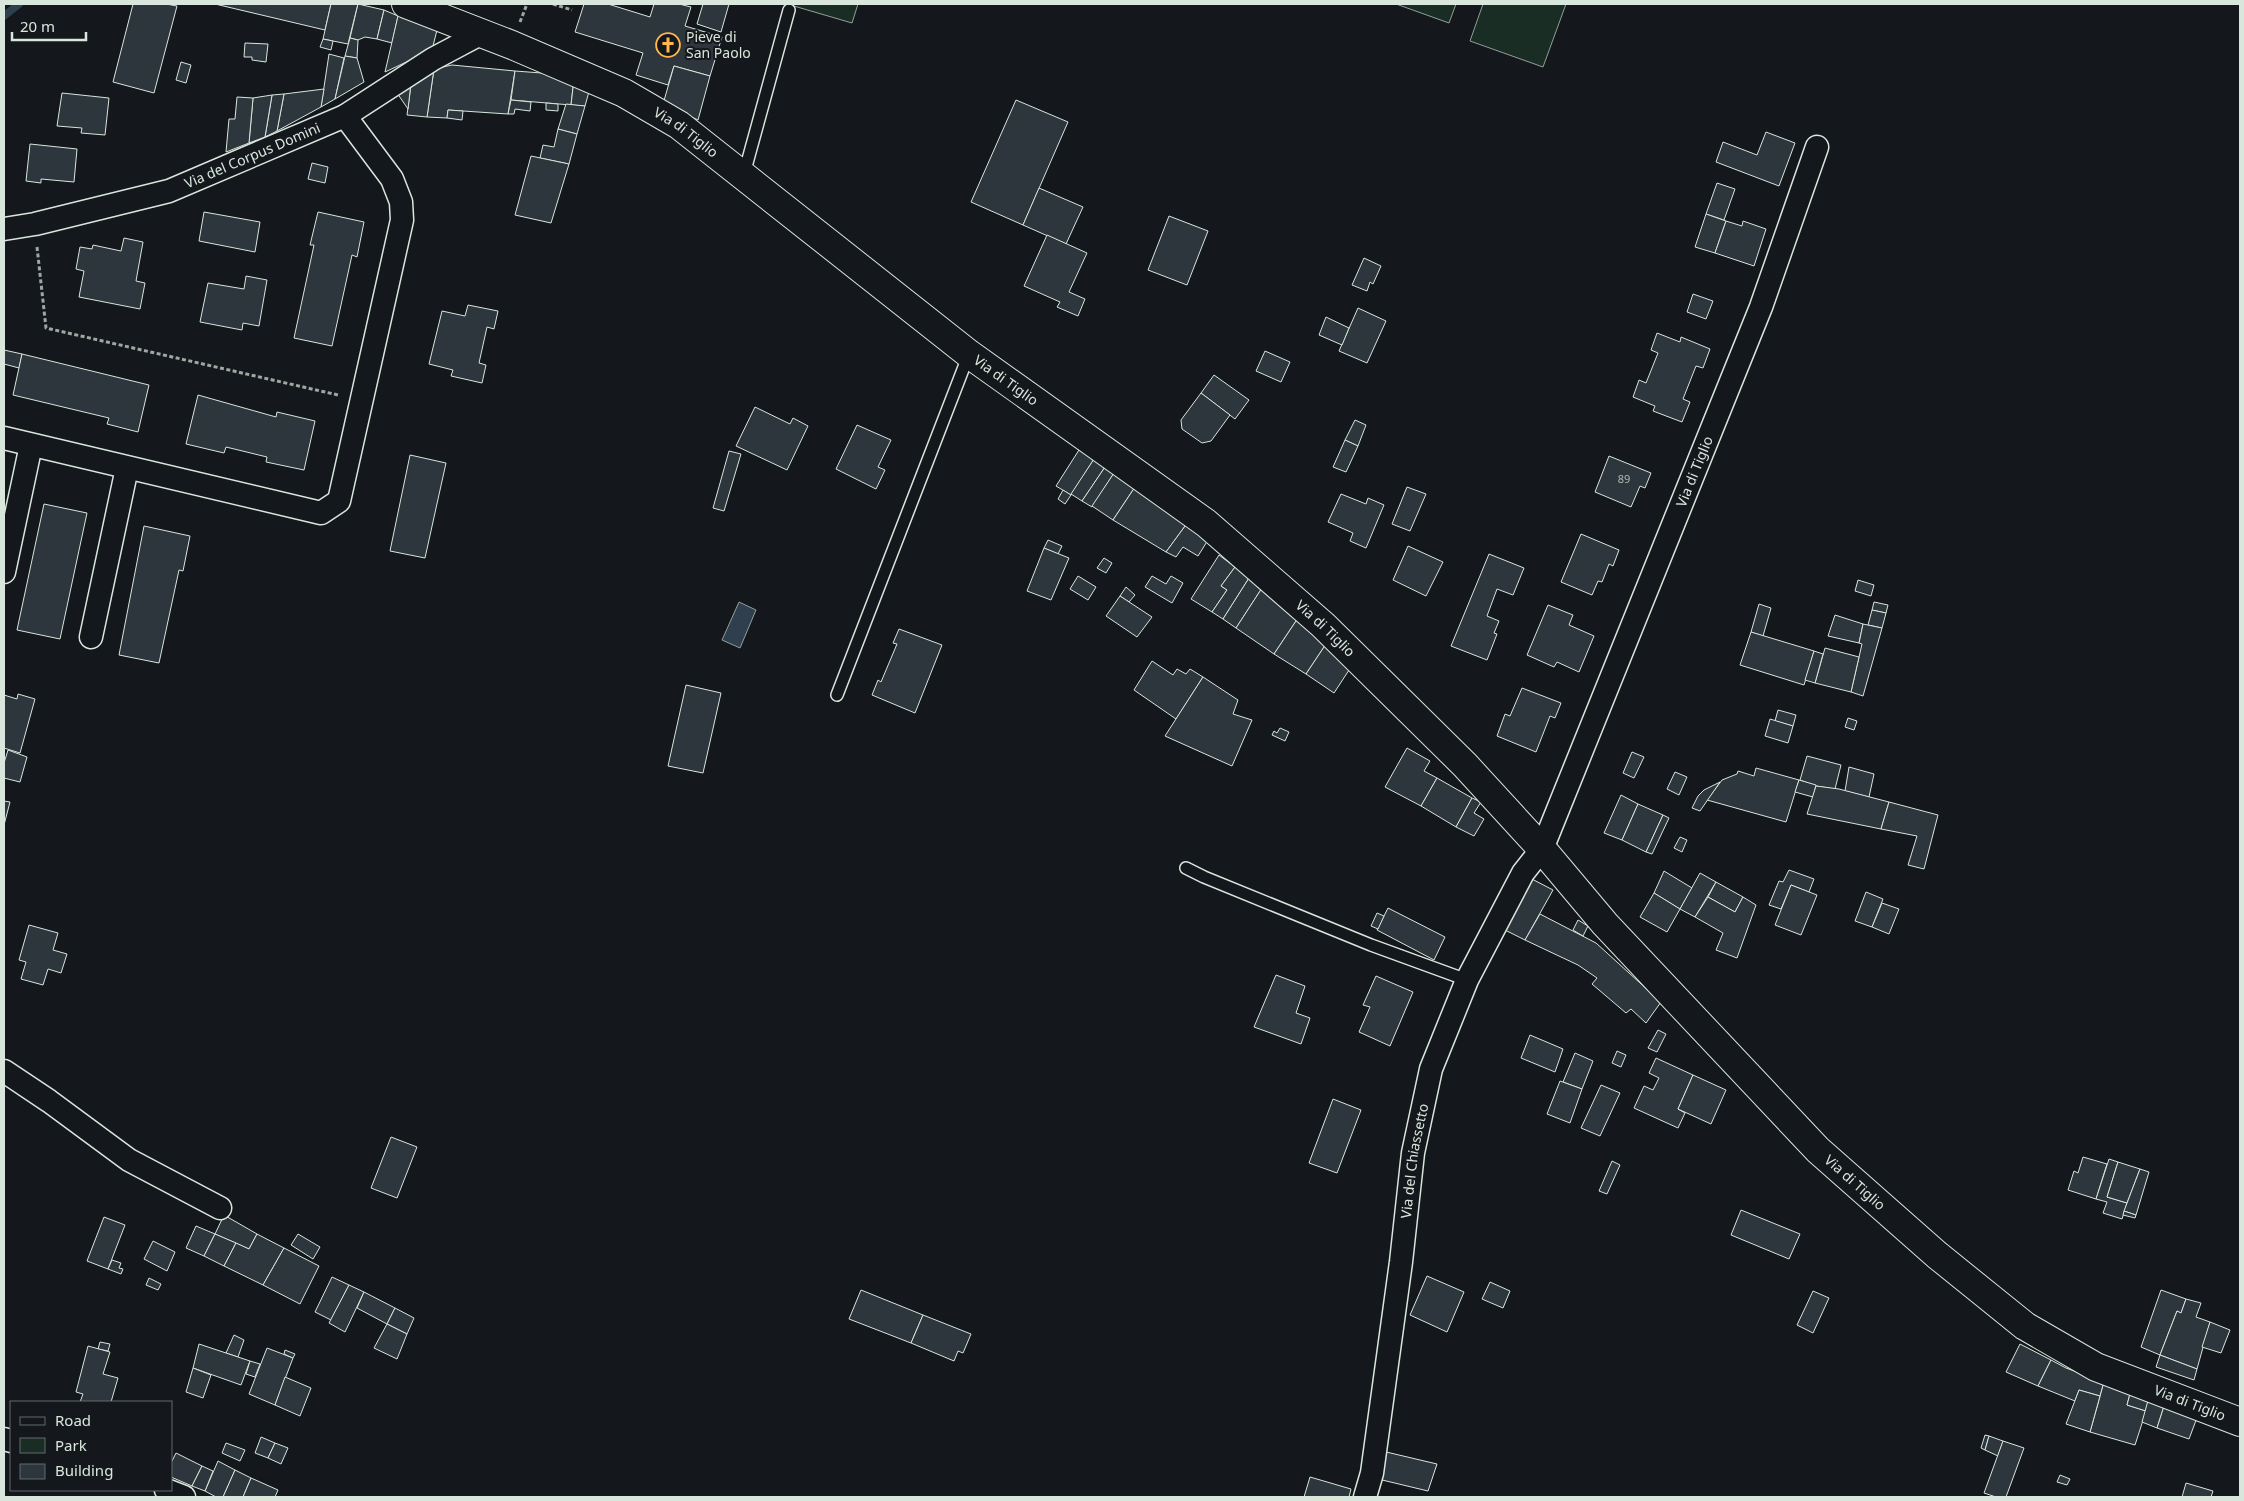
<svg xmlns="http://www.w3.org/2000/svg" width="2244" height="1501" viewBox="0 0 2244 1501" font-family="'Noto Sans',sans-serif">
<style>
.green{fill:#1a2d24;stroke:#939e99}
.water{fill:#2f3f4d;stroke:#939e99}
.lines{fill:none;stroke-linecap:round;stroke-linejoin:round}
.stream{stroke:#2f3f4d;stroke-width:8}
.building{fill:#2c363c;stroke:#d8e6dc}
.service-casing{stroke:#d8e6dc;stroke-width:14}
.minor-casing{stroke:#d8e6dc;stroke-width:25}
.primary-casing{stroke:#d8e6dc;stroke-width:30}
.path{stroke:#9da8a2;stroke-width:3;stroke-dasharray:4 2.5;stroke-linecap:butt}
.service{stroke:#14181c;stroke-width:11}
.minor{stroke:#14181c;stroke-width:22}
.primary{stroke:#14181c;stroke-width:28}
.labels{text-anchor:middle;stroke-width:4;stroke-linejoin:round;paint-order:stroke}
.number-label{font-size:11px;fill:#adbab4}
.poi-label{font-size:14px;fill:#d8e6dc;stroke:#14181c;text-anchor:start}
.street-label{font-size:14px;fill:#d8e6dc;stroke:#14181c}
</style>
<rect width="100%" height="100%" fill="#14181c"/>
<g class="green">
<polygon points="787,4 858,4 852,23"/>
<polygon points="1396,4 1456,4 1449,23"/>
<polygon points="1483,4 1566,4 1543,67 1470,41"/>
</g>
<polygon class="water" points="739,602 756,610 740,648 722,640"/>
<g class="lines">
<polyline class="stream" points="4,16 19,4"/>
</g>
<g class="building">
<polygon points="133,4 166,4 177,6 154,93 113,82"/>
<polygon points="215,4 331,4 325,30"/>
<polygon points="331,4 358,4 348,44 323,39"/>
<polygon points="358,4 384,10 377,39 365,37 358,40 350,38"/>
<polygon points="584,4 608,4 650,17 654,4 679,4 691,7 685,26 722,37 710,76 674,66 668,85 636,75 643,53 575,32"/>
<polygon points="703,4 729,4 721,32 697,24"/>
<polygon points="384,10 398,16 392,43 377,39"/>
<polygon points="398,16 437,30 432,50 385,72"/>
<polygon points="350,38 358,40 357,58 345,56"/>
<polygon points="323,39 333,41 331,50 320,47"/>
<polygon points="245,43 268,44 266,62 252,60 252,57 244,57"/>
<polygon points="329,54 344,58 335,99 321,107"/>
<polygon points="345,56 357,58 364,82 335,99"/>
<polygon points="181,62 191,65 186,83 176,80"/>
<polygon points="452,65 515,71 508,114 448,110 447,118 427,117 434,69"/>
<polygon points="674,66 710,76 698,120 663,104"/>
<polygon points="434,69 427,117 407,115 411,85"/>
<polygon points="515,71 555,74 574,79 571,105 511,100"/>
<polygon points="574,79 590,88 585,106 571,105"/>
<polygon points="411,83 408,109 397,93"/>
<polygon points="324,89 321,107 277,131 284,94"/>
<polygon points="62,93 109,98 105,135 81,133 82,128 57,126"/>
<polygon points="284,94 277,131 265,137 272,95"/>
<polygon points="272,95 265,137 249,143 253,98"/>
<polygon points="237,97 253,98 249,143 226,152 229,119 235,119"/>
<polygon points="511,100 531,102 530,111 515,109 514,114 508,114"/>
<polygon points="1016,100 1068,122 1023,225 971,202"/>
<polygon points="546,103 558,104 558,111 546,110"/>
<polygon points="566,104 585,106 577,134 558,129"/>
<polygon points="448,110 463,111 462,120 447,118"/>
<polygon points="558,129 577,134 569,164 540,158 543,145 554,147"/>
<polygon points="1766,132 1795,143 1779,186 1716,162 1723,142 1757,155"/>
<polygon points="30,144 77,149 74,182 41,179 41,183 26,181"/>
<polygon points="531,156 569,164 551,223 515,215"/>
<polygon points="312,163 328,167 325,183 308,179"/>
<polygon points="1717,183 1735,189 1724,220 1706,214"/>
<polygon points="1039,188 1083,207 1066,244 1023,225"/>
<polygon points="204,212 260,222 255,252 199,241"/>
<polygon points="318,212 364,222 357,257 352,255 332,346 294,338 314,245 310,245"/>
<polygon points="1706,214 1726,221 1715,253 1695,247"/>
<polygon points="1169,216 1208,231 1187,285 1148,270"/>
<polygon points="1726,221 1742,226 1743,221 1766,229 1754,266 1715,253"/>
<polygon points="1047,235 1087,253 1069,292 1085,299 1078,316 1057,307 1060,302 1024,286"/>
<polygon points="124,238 143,242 136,281 145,283 140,309 79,297 84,271 76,269 80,247 92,249 93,245 121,251"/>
<polygon points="1364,258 1381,266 1373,284 1370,282 1367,291 1352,285"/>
<polygon points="246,276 267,280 259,326 243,323 242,330 200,322 208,283 244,289"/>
<polygon points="1693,294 1713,301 1706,319 1687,312"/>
<polygon points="468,305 498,311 494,329 487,327 479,363 486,365 482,383 451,376 453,370 429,364 442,311 465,316"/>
<polygon points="1358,308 1386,321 1367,363 1339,351"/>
<polygon points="1326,317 1349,328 1342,345 1319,335"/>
<polygon points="1657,333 1680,342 1681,337 1710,349 1703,368 1696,366 1683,399 1690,402 1682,422 1653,411 1655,406 1633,397 1639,380 1646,383 1658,353 1651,350"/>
<polygon points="4,350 22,354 19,368 4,364"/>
<polygon points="1265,351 1290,362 1281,382 1256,371"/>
<polygon points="22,354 149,385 138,432 107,424 109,418 13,395"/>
<polygon points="1214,375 1249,400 1235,419 1201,393"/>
<polygon points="1201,393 1230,415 1211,441 1202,443 1182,429 1181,420"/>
<polygon points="198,395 276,417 277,412 315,421 304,470 266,462 267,457 226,447 224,453 186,444"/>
<polygon points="755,407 790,424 793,418 808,426 787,470 736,446"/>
<polygon points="1355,420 1366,425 1358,446 1345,440"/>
<polygon points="857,425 891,440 878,467 885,470 876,489 836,469"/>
<polygon points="1345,440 1358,446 1346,472 1333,467"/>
<polygon points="1079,450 1094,459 1071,495 1056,486"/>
<polygon points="729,451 741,454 724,511 713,508"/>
<polygon points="410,455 446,463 425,558 390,551"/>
<polygon points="1609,456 1651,473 1645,488 1640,486 1631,507 1595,492"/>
<polygon points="1094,459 1105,467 1082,501 1071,494"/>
<polygon points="1105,467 1114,473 1092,507 1082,501"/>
<polygon points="1114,473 1135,487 1113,520 1092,506"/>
<polygon points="1135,487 1188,522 1166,552 1113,520"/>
<polygon points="1407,487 1426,494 1410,531 1392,524"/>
<polygon points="1063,490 1071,495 1065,504 1058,499"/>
<polygon points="1341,494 1366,504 1368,498 1384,505 1366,548 1350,541 1353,533 1328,522"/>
<polygon points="44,504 87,513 60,639 17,630"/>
<polygon points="1188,522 1208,540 1198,556 1183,547 1176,557 1166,552"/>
<polygon points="144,526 190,536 183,571 179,570 159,663 119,655"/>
<polygon points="1581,534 1619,550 1613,566 1609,564 1602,582 1598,581 1592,595 1561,582"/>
<polygon points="1048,540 1062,546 1058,554 1044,548"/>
<polygon points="1408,546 1443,562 1426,596 1393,580"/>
<polygon points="1044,548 1069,558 1051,600 1027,591"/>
<polygon points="1489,554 1524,568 1513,595 1497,589 1487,616 1499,621 1494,633 1497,634 1487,660 1451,646"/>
<polygon points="1219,555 1235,567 1221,586 1227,590 1212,612 1191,599"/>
<polygon points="1104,558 1112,563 1106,573 1097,568"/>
<polygon points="1235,567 1249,578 1223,619 1212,612 1227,590 1221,586"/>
<polygon points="1078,576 1096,587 1088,600 1070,589"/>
<polygon points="1152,576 1166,584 1171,576 1183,583 1172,603 1145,587"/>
<polygon points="1249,578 1262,588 1236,628 1223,619"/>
<polygon points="1858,580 1874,585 1871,596 1855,591"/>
<polygon points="1126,587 1135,595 1129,602 1120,596"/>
<polygon points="1262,588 1298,618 1274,654 1236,628"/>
<polygon points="1120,596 1152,617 1137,637 1106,616"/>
<polygon points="1874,602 1888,605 1886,613 1872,610"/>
<polygon points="1759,604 1771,608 1763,636 1751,632"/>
<polygon points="1548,605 1573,615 1569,625 1594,636 1579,672 1557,662 1554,667 1527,655"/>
<polygon points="1872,610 1886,613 1882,628 1868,625"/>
<polygon points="1835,615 1863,624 1859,643 1828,636"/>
<polygon points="1298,618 1326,644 1306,674 1274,654"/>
<polygon points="1863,624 1882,628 1863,696 1851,692 1862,644 1859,643"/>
<polygon points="899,629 942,645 915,713 872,695 878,680 881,682 897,644 893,643"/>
<polygon points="1751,632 1814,651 1804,685 1740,665"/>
<polygon points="1326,644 1351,667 1334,693 1306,674"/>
<polygon points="1825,648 1859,657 1851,692 1815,683"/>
<polygon points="1814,651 1823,654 1815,683 1805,680"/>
<polygon points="1152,661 1173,675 1177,669 1186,674 1190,669 1203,677 1176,719 1134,690"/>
<polygon points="1203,677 1238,700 1233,714 1252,720 1232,766 1165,736"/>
<polygon points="686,685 721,693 703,773 668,766"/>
<polygon points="1522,688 1561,703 1555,718 1550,716 1536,752 1497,736 1505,714 1510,716"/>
<polygon points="18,694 35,699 20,753 4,748 4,695 17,699"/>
<polygon points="1778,710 1796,715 1793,726 1775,721"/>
<polygon points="1848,718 1857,721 1854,730 1845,727"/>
<polygon points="1770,719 1793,726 1788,743 1765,736"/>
<polygon points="1280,728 1289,732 1285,741 1272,735 1274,731 1277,733"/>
<polygon points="1407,748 1430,761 1424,771 1437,778 1421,806 1385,787"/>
<polygon points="8,750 27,757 20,782 4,778 4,763"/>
<polygon points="1632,752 1644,757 1634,778 1623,773"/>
<polygon points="1807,756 1841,765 1835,789 1816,786 1800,780"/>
<polygon points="1849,767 1874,774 1869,797 1845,791"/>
<polygon points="1756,768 1799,780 1786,822 1707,800 1722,780 1737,774 1738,771 1754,776"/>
<polygon points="1675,772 1687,777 1679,795 1667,789"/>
<polygon points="1437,778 1472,798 1456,827 1421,806"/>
<polygon points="1799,780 1816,785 1813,797 1795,792"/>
<polygon points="1720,782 1700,811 1692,808 1698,796 1704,790"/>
<polygon points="1816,786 1839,789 1889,802 1881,829 1807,814"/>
<polygon points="1621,795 1638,804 1622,840 1604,833"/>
<polygon points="1472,798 1481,802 1474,813 1484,819 1474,836 1456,827"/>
<polygon points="4,801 10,802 4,825"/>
<polygon points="1889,802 1938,815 1924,869 1908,865 1917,836 1881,829"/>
<polygon points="1638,804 1663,815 1646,852 1622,840"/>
<polygon points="1663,815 1669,818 1652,854 1646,852"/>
<polygon points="1680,837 1687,840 1682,852 1674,848"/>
<polygon points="1789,870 1814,879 1809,892 1791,885 1781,909 1769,905 1779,881 1783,882"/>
<polygon points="1664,871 1692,888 1680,909 1654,893"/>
<polygon points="1700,873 1716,882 1695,917 1680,909"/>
<polygon points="1530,878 1553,890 1525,940 1505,930"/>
<polygon points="1716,882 1743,897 1735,912 1708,897"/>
<polygon points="1791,885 1817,895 1801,935 1775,925"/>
<polygon points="1866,892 1883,899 1872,927 1855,921"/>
<polygon points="1654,893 1680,909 1667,932 1640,917"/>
<polygon points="1708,897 1735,912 1743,897 1756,905 1737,958 1716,950 1723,933 1695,917"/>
<polygon points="1882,903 1899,909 1889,934 1872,927"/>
<polygon points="1388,908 1445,937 1434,960 1377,930"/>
<polygon points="1377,913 1384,916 1378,929 1371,926"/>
<polygon points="1540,914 1596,943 1661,1002 1646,1023 1631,1009 1626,1013 1592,984 1597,978 1578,965 1525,940"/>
<polygon points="1578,920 1588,926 1583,936 1573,930"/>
<polygon points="29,925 58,933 53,950 67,954 61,973 48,969 43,985 21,979 26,962 19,960"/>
<polygon points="1276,975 1305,986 1296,1013 1310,1018 1301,1044 1254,1027"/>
<polygon points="1376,976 1413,992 1390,1046 1359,1032 1370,1007 1363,1005"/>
<polygon points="1658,1030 1666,1034 1657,1052 1648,1048"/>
<polygon points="1530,1035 1563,1049 1555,1072 1521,1058"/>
<polygon points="1617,1051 1626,1055 1621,1067 1612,1063"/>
<polygon points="1575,1053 1593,1061 1582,1089 1563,1082"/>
<polygon points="1656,1058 1693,1075 1678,1109 1685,1113 1678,1128 1634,1108 1644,1086 1653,1090 1659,1078 1649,1073"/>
<polygon points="1693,1075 1726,1090 1711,1124 1678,1109"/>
<polygon points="1560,1081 1582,1089 1570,1123 1547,1114"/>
<polygon points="1601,1085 1620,1093 1600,1136 1581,1128"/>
<polygon points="1333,1099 1361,1110 1337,1173 1309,1163"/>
<polygon points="391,1137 417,1147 397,1198 371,1188"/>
<polygon points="2083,1157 2107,1164 2096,1199 2068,1190 2074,1171 2078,1173"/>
<polygon points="2109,1159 2118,1162 2107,1197 2127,1203 2122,1219 2103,1213 2107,1202 2096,1199"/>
<polygon points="1612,1161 1620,1165 1607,1194 1599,1191"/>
<polygon points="2118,1162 2140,1169 2127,1203 2107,1197"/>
<polygon points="2140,1169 2149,1172 2136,1215 2124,1211"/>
<polygon points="1741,1210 1800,1234 1789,1259 1731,1235"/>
<polygon points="2124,1211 2136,1215 2135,1218 2123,1215"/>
<polygon points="224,1215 257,1234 249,1249 215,1234"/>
<polygon points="104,1217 125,1225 108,1269 87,1261"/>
<polygon points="196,1226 215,1234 204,1256 186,1248"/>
<polygon points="215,1234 236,1243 224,1266 204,1256"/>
<polygon points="257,1234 284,1248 263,1285 224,1266 236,1243 249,1249"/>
<polygon points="298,1234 320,1247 313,1259 291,1245"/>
<polygon points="153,1241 175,1252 167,1271 144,1259"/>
<polygon points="284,1248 319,1266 300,1304 263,1285"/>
<polygon points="112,1260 121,1263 119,1268 123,1269 121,1274 108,1269"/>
<polygon points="1427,1276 1464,1292 1447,1332 1410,1315"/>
<polygon points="332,1277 349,1285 331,1320 315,1312"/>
<polygon points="149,1278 161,1284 158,1290 146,1285"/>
<polygon points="1490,1282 1510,1291 1503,1308 1482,1299"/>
<polygon points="349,1285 364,1292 345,1332 329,1323"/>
<polygon points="861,1290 923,1315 911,1343 849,1319"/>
<polygon points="2161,1290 2186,1299 2181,1313 2177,1311 2160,1355 2141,1347"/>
<polygon points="1813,1291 1829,1298 1813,1333 1797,1325"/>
<polygon points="364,1292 395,1308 387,1324 357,1308"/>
<polygon points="2186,1299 2201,1303 2196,1317 2210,1322 2197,1369 2160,1355 2177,1311 2181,1313"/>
<polygon points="395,1308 414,1318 407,1334 387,1324"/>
<polygon points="923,1315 971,1334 963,1353 958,1351 954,1361 911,1343"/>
<polygon points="2210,1322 2230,1330 2221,1353 2202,1347"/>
<polygon points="387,1324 407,1334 397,1359 374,1348"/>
<polygon points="234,1335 244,1340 238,1357 226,1353"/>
<polygon points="100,1342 110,1344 108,1351 98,1349"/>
<polygon points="199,1344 250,1361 241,1385 193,1368"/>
<polygon points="2020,1344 2051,1360 2038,1386 2006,1372"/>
<polygon points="88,1346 110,1352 103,1374 118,1378 111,1402 80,1402 83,1394 76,1392"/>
<polygon points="267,1348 293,1358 275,1405 249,1394"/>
<polygon points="285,1350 295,1354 293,1358 284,1354"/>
<polygon points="2160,1355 2197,1369 2194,1380 2156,1367"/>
<polygon points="2051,1360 2066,1368 2104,1382 2100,1396 2079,1390 2075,1401 2038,1386"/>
<polygon points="250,1361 260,1364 255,1377 246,1374"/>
<polygon points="193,1368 211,1375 203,1398 186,1392"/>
<polygon points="285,1377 311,1388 300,1416 275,1405"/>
<polygon points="2104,1382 2131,1390 2127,1405 2146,1411 2135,1445 2090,1432"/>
<polygon points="2079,1390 2100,1396 2090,1432 2066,1424"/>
<polygon points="2131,1390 2149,1397 2146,1411 2127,1405"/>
<polygon points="2149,1397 2165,1403 2157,1428 2142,1422"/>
<polygon points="2165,1403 2198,1415 2189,1439 2157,1428"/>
<polygon points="1985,1435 1989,1436 1985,1450 1981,1448"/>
<polygon points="1989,1436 2003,1441 1998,1456 1985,1450"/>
<polygon points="261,1437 275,1443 268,1458 255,1453"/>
<polygon points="2003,1441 2024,1448 2006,1497 1996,1497 1984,1493"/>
<polygon points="226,1443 245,1450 240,1461 222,1453"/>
<polygon points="275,1443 288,1448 281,1464 268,1458"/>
<polygon points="1382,1451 1437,1464 1428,1491 1378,1479"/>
<polygon points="176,1453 202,1466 192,1486 171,1477 171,1463"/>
<polygon points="218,1461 235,1470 223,1497 216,1497 205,1491"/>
<polygon points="202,1466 213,1471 205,1491 192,1486"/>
<polygon points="235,1470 251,1478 243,1497 223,1497"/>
<polygon points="2060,1475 2070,1479 2067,1485 2057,1482"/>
<polygon points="1310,1477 1351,1489 1349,1497 1304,1497"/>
<polygon points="251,1478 278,1490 275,1497 243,1497"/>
<polygon points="2186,1483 2213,1491 2211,1497 2182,1497"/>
</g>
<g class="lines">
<g class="service-casing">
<g id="service">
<polyline points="744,174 789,10"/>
<polyline points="837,695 969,354"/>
<polyline points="1186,868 1204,877 1371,945 1467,980"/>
</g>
</g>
<g class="minor-casing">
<g id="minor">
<path id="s1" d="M4,229L35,224L169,191L345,116L433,59L482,33"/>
<polyline points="4,438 321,513 339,501 402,220 401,202 392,179 345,116"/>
<polyline points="4,572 31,445"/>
<polyline points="91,637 127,468"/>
<polyline points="4,1071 49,1101 129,1160 220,1208"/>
<polyline points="4,1439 11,1441"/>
<polyline points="166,1490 184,1497"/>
<path id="s2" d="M1365,1497L1372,1473L1401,1262L1413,1153L1431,1069L1467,980L1523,873L1542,849L1761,307L1817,147"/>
</g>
</g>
<g class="primary-casing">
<g id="primary">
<path id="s3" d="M406,4L512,45L624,93L679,125L969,354L1206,523L1323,625L1465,765L1542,849L1605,924L1818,1150L1937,1255L2025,1326L2096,1367L2240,1422"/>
</g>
</g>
<g class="path">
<polyline points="553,4 572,10"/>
<polyline points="520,22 527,4"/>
<polyline points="37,247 46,328 338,395"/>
</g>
<use href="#service" class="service"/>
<use href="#minor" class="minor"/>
<use href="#primary" class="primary"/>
</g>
<defs>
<g id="church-ring" transform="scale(1.25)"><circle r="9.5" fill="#14181c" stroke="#ffb74d" stroke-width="1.5"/><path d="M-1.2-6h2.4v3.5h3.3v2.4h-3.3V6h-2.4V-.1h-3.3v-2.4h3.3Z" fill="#ffb74d"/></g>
</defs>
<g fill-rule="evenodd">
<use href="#church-ring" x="668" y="45"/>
</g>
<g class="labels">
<g class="number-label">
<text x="1624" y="483">89</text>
</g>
<g class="poi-label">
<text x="686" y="42">Pieve di<tspan x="686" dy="16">San Paolo</tspan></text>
</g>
<g class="street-label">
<text dy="5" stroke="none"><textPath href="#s3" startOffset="309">Via di Tiglio</textPath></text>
<text dy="5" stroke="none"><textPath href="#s1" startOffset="260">Via del Corpus Domini</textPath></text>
<text dy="5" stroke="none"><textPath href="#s3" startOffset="714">Via di Tiglio</textPath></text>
<text dy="5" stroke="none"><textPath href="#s2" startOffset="1088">Via di Tiglio</textPath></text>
<text dy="5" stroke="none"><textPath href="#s3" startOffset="1119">Via di Tiglio</textPath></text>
<text dy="5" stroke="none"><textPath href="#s2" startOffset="340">Via del Chiassetto</textPath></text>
<text dy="5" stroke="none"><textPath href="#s3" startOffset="1886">Via di Tiglio</textPath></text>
<text dy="5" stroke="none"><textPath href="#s3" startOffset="2291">Via di Tiglio</textPath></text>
</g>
</g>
<rect width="2244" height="1501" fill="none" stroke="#d8e6dc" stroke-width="10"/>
<rect x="10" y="1401" width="162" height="90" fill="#14181c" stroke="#626a69"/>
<rect x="20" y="1417" width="25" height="8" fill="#14181c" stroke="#626a69"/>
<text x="55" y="1426" font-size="15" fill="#d8e6dc">Road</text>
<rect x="20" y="1438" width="25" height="15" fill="#1a2d24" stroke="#626a69"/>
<text x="55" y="1451" font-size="15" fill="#d8e6dc">Park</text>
<rect x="20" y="1464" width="25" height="15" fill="#2c363c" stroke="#626a69"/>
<text x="55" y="1476" font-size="15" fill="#d8e6dc">Building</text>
<path d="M12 32v8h74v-8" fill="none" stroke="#d8e6dc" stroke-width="2.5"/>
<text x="20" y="32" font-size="15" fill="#d8e6dc" stroke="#14181c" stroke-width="4" paint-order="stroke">20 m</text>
</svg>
